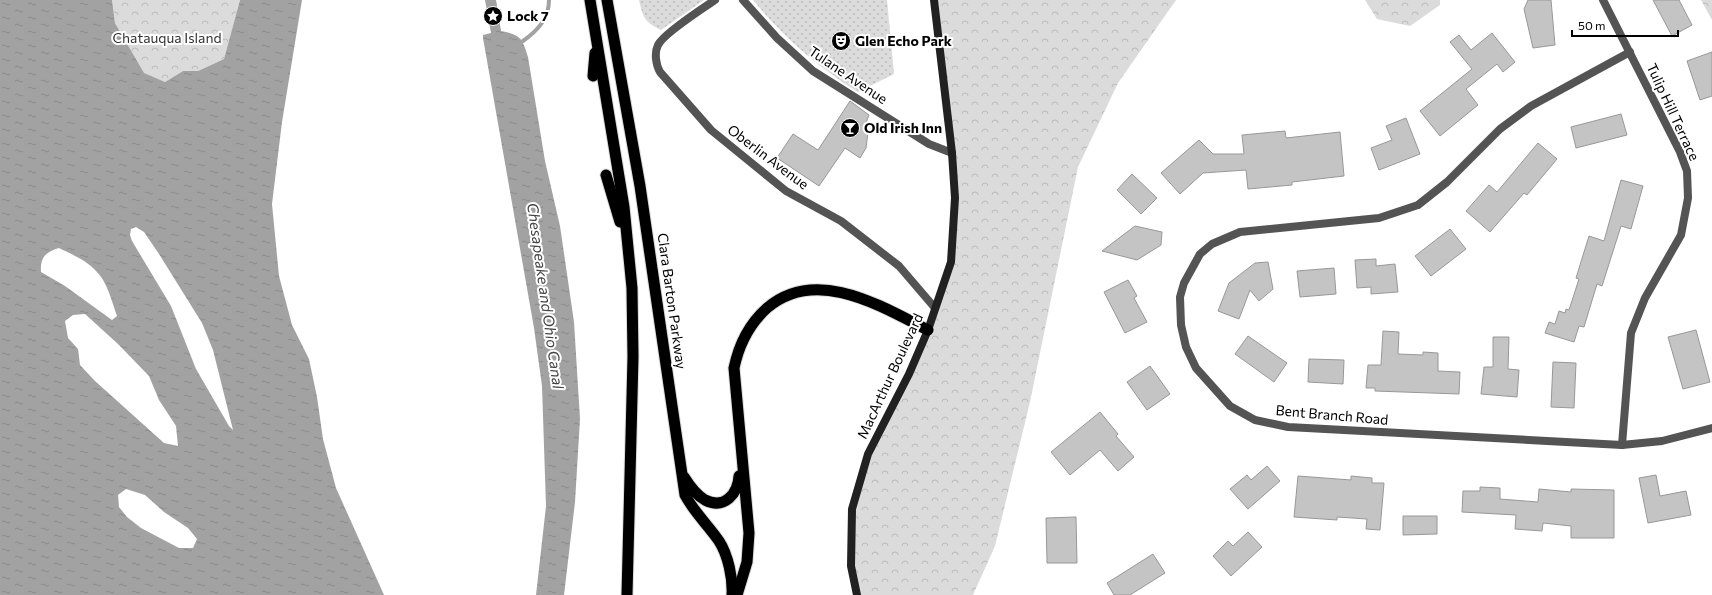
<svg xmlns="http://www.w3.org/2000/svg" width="1712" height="595" viewBox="0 0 1712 595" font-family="Commissioner,sans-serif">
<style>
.green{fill:url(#green-dots)}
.forest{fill:url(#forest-crowns)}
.water{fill:url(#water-ripples);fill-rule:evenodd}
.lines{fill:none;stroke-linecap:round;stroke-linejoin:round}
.stream{stroke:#a2a2a2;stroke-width:4}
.building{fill:#c4c4c4;stroke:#989898}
.trunk-casing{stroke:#dbdbdb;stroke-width:13}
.minor{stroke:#545454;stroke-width:8}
.secondary{stroke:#212121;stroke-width:8}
.trunk{stroke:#000;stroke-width:11}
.labels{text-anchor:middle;stroke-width:4;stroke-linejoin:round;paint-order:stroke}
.poi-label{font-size:14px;font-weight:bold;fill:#000;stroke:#fff;text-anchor:start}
.park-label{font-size:14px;fill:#323232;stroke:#fff}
.street-label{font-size:14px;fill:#000;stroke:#fff}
.water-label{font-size:15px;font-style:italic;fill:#434343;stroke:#fff}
</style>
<defs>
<pattern id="green-dots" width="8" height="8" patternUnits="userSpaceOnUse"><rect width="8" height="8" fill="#dbdbdb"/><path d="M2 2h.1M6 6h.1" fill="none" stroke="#bababa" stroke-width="1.8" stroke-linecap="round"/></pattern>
<pattern id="forest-crowns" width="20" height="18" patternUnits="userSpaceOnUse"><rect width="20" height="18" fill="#dbdbdb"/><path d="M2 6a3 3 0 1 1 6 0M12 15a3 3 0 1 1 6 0" fill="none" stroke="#bababa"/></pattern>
<pattern id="water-ripples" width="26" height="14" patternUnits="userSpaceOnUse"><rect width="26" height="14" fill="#a2a2a2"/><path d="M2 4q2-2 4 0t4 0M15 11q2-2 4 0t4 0" fill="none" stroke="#8a8a8a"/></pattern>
</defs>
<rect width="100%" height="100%" fill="#fff"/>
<g class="green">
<path d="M639,0H704L661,30C644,22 643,17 639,0Z"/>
<path d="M753,0H887L894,74L858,92C818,67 783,37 753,0Z"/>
</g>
<g class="forest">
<polygon points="112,0 240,0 224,59 198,71 183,71 165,82 144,74 115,23"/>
<polygon points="934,0 1176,0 1118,83 1078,167 1030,402 995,546 973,595 857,595 851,566 852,509 868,454 909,374 951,262 955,198"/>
<polygon points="1365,0 1440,0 1440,5 1410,26 1377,19"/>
<polygon points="1701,0 1712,0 1712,20"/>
</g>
<g class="water">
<path d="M0,0H112L115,23L144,73L165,82L183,71H198L224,59L240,0H302L282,122L272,204L279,276L292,325L309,359L317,397L323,439L336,488L384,595H0ZM136,227L144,232L159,254L202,323L213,350L233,430L229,426L196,369L171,306L132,241L130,235L131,229ZM59,248C71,254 86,260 96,271C107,281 112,302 117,316L112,320L65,286L41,272C40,258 45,252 59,248ZM85,314L118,344L149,376L159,400L176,426L178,446L164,443L95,381L80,365L78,349L68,338L65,321L73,315ZM126,489L145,495L164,512L188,528L197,539L193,548H179L141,528L127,517L119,507L118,495Z"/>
<path d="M485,0H496L501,31C521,35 522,38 528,57L545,161L560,226L574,322L580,419L575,502L564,595H536L546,506L542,386L534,328L483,38V35L491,33Z"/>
</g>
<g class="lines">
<path class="stream" d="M523,41C537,31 549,19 549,0"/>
</g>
<g class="building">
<polygon points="1528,0 1551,0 1555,45 1533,48 1524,9"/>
<polygon points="1653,0 1679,0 1692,25 1672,36"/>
<polygon points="1492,33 1515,62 1503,72 1497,64 1466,89 1478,105 1440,136 1420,111 1472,69 1450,42 1459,35 1471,50"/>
<polygon points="1712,52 1712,96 1700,100 1687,61"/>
<polygon points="850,101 869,115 865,125 868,132 866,148 860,158 845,148 819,186 777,158 793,134 818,150"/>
<polygon points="1621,114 1627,135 1576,148 1571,127"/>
<polygon points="1406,118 1420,154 1379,170 1371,148 1392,140 1386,126"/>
<polygon points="1285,131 1286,138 1340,132 1344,176 1292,182 1292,185 1248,189 1246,170 1203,173 1180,194 1161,173 1199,140 1213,154 1244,154 1242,135"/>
<polygon points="1538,143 1557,159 1527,195 1524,193 1490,232 1466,211 1489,185 1497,192"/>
<polygon points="1132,174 1157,198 1141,214 1117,190"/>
<polygon points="1621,180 1643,186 1631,229 1621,226 1602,286 1597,284 1584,327 1579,326 1574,342 1545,333 1549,322 1555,324 1559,311 1565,313 1566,309 1569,310 1579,279 1576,278 1589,236 1604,241"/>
<polygon points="1135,226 1162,232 1161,245 1137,260 1102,251"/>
<polygon points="1450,229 1466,249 1431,276 1415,256"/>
<polygon points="1376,259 1376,266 1395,264 1398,292 1371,294 1371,287 1357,288 1355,260"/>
<polygon points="1268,262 1273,289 1259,301 1250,290 1239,319 1218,311 1229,283 1255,263"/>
<polygon points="1334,268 1336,294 1300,297 1297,271"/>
<polygon points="1128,280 1137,296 1134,298 1147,322 1125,333 1104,292"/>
<polygon points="1696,330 1710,382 1683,389 1668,337"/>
<polygon points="1383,331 1399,332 1398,354 1423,355 1423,352 1438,353 1438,371 1460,372 1459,394 1375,391 1375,388 1366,388 1368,365 1381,365"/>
<polygon points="1248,336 1287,363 1274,382 1235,354"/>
<polygon points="1493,337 1509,337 1508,369 1519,370 1517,397 1481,394 1484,367 1493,367"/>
<polygon points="1309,359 1344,360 1343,384 1308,382"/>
<polygon points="1553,362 1576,363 1574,408 1551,407"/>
<polygon points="1150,366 1170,394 1147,410 1127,382"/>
<polygon points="1100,412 1118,434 1116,436 1134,457 1118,471 1100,450 1070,475 1051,452"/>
<polygon points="1267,466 1280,481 1248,509 1230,489 1247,475 1251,480"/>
<polygon points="1656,475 1660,496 1686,491 1691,515 1648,523 1639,478"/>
<polygon points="1298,476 1351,480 1351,476 1372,478 1372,483 1384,483 1380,530 1366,529 1367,519 1337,517 1337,520 1294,517"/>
<polygon points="1480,487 1500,488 1500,499 1538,502 1539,489 1571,492 1571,489 1614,490 1614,538 1571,538 1571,526 1543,523 1542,531 1515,529 1516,515 1462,512 1463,491 1480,491"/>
<polygon points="1403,516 1437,516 1437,534 1403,535"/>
<polygon points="1076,517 1077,563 1047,563 1046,518"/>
<polygon points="1248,532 1262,547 1231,576 1213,556 1228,541 1233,546"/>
<polygon points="1153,554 1165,573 1130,595 1114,595 1107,583"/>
</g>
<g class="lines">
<g class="trunk-casing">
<g id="trunk">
<polyline points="590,0 624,207 632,288 633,357 627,595"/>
<path d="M607,0L640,186L685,495C694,512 708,525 719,541C728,555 733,578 732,595"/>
<polyline points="593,76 595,53"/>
<polyline points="606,175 620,222"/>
<path d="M684,477C689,485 696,495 705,500C725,510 738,493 739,476"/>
<path d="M737,595L747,562L749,533L734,368C739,344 749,324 767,308C816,266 881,306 928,330"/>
</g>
</g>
<g class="minor">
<path d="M715,0C703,8 663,34 658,45C654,53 656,65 660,72L711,130L786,191L841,221L899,266L935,308"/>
<polyline points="743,0 777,38 813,71 929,144 952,153"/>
<polyline points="1603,0 1680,152 1687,171 1688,198 1681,235 1645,298 1631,333 1622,445"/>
<polyline points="1630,52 1531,106 1500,129 1447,182 1418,205 1379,218 1240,232 1212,244 1200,254 1184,283 1180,297 1181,325 1186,347 1196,368 1230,406 1255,420 1288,427 1622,445 1662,441 1712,428"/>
</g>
<polyline class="secondary" points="857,595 851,566 852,509 868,454 909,374 928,330 951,262 955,198 952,153 934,0"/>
<use href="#trunk" class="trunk"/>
</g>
<defs>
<g id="sight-disc" transform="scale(1)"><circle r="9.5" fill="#000" stroke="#fff"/><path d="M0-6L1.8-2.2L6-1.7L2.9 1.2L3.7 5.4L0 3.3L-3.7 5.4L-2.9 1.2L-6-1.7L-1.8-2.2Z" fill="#fff"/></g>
<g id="theatre-disc" transform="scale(1)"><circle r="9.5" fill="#000" stroke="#fff"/><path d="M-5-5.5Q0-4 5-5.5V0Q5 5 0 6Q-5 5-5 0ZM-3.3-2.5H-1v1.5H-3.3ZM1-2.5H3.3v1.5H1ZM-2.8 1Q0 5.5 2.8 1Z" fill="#fff"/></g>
<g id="bar-disc" transform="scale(1)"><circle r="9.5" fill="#000" stroke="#fff"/><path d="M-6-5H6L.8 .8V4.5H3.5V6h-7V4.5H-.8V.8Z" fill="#fff"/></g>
</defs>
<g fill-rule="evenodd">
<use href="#sight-disc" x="493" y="16"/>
<use href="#theatre-disc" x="841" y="41"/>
<use href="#bar-disc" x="850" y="128"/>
</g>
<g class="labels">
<g class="poi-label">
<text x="507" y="21">Lock 7</text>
<text x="855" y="46">Glen Echo Park</text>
<text x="864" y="133">Old Irish Inn</text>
</g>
<g class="park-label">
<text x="167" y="43">Chatauqua Island</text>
</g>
<g class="street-label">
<text transform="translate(848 75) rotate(34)" y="5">Tulane Avenue</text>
<text transform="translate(1673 112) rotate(65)" y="5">Tulip Hill Terrace</text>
<text transform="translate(768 157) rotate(37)" y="5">Oberlin Avenue</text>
<text transform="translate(672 301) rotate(82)" y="5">Clara Barton Parkway</text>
<text transform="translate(890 376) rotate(-65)" y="5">MacArthur Boulevard</text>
<text transform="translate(1332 415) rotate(5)" y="5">Bent Branch Road</text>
</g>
<g class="water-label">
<text transform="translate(545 296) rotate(82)" y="5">Chesapeake and Ohio Canal</text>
</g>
</g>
<path d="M1572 30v6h106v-6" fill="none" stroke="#000000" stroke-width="2"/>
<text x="1578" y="30" font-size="12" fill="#000000" stroke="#ffffff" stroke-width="3" paint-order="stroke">50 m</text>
</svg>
